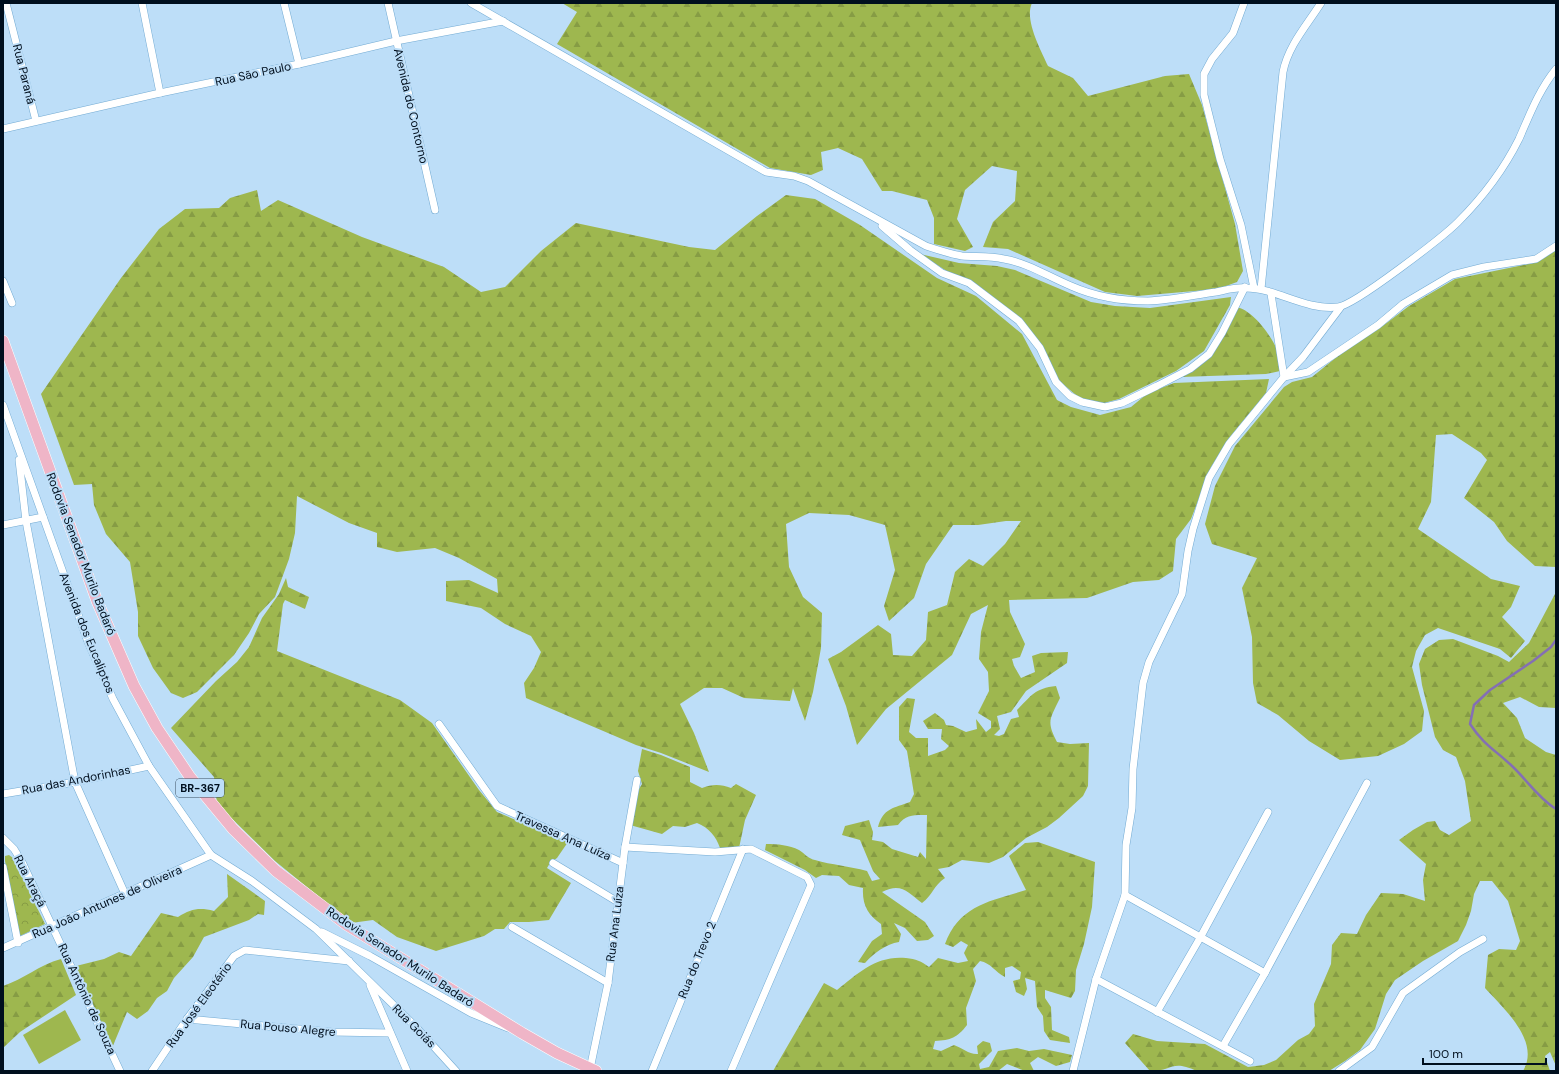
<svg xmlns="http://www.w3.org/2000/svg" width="1559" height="1074" viewBox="0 0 1559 1074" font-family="'DM Sans',sans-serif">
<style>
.forest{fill:url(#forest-firs)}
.park{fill:url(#park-crowns)}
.garden{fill:#9eb74f}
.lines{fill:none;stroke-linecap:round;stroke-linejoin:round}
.stream{stroke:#846fb4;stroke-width:2.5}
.minor-casing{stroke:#73abd3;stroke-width:8}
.primary-casing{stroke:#fff;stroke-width:12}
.minor{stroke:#fff;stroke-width:7}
.primary{stroke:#efb5c7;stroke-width:11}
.labels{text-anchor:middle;stroke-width:4;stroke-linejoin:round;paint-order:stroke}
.shield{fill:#bddef8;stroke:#394d5f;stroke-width:1}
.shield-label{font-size:11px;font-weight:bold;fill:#000f1e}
.street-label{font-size:12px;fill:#000f1e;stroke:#bddef8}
</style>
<defs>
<pattern id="forest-firs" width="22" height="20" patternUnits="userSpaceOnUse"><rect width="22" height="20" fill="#9eb74f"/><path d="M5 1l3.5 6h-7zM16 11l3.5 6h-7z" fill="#869c44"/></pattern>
<pattern id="park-crowns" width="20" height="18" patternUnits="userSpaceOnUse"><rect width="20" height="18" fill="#9eb74f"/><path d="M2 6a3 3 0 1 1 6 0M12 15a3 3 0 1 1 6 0" fill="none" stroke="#869c44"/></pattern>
</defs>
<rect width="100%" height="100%" fill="#bddef8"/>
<g class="forest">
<path d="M562,3H1032C1024,20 1041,50 1048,66L1073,78L1088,96L1165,76L1189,74L1202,105L1235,224L1243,271L1237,282L1218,289L1137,296L1105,292L1008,249L983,247L993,222L1015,201L1017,171L992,166L965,190L957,219L973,247L965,251L934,244V218L927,200L892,191H882L862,159L838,148L821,152L823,170L811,175L770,168L557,44L577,12Z"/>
<path d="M257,190L261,211L278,200L362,237L444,267L481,292L505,287L541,251L576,223L689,247L715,250L757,216L786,195L815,199L860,225L937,278L976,296L1022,334L1057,400L1071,407L1100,415L1131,407L1148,393L1174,383L1269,379L1266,393L1229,438L1211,467L1191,519L1176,539L1173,571L1159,580L1133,582L1087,598L1009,600L1010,612L1025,644L1020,657L1012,659L1014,666L1021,678L1035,672L1032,656L1041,653L1068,652L1067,663L1026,691L1011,712L997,716L1000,729L994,735L999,736L1004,734L1011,719L1019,717L1017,710C1031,696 1035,688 1056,686L1060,698C1050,719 1046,721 1057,742L1070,744L1089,743L1088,786L1083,796L1059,818L1047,827L1026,838L1003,857L989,863L962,860L949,867L938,869L945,878C933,886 933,895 922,903C908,892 901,882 882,892L925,922L934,936L928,940L917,941L905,928L894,923L901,934L899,942C886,944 874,953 865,963L858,962L872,941L882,934L881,924C868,915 862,905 863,888L849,885L839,876L822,875L816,878L805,870L765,850L766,844C778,844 789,845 799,850C805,854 809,859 815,860C832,865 849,866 867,871L872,881L880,879L873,871L860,840L842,835L845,826L869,820L873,832L872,840L883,842L892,849L918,857L920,852L926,859L927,815C915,815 906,814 898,825L878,827C883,808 894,808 910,802L914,794L907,751L899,740V707L907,698L915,699L909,732L916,738H928V756L945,750L949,746L941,739L942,729H928L923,721L935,713L944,720L946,725L953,726L966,732L977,729L976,719L986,732L991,728V721L978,713L989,691L988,672L979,659L981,632L988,605L971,614L952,655L886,709L857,745L846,706L828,659L841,652L878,625L891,634L893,655L912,656L926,640L928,612L947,605L955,572L969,559L983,566L1005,544L1021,521H1006L978,525H953L926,564L914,598L889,621L884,606L895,570L885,525L849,515L809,513L786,524L789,567L803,597L822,613L821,648L813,692L805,721L793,688L790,701L744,698L722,688H704L680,704L694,733L709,772L661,753L636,745L526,698L524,683L534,668L541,652L531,636L505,624L481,608L446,601V581L469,580L498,593L497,579L459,558L435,548L397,552L377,547V533L349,523L297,496L295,533L289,559L275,597L259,614L249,633L234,655L197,692L183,698L171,693L153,668L138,636V612L130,562L106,534L94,505L92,484L74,485L41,394L121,278L159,229L185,209L219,208L230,198Z"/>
<polygon points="1556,250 1556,567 1535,566 1507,541 1494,522 1464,498 1487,460 1481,453 1452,434 1436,435 1431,502 1418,529 1491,579 1520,586 1511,607 1502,617 1525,641 1511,658 1500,649 1438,628 1425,635 1416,651 1412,667 1424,711 1422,731 1404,744 1378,756 1340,760 1309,741 1278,715 1257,703 1253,683 1252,637 1242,588 1257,558 1212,544 1205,524 1215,486 1235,446 1284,387 1292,382 1312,377 1344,351 1380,328 1409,306 1455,279 1538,262"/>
<polygon points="920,254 959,263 997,266 1015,270 1091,302 1115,306 1150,308 1231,297 1230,305 1204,351 1176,371 1119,399 1104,403 1082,400 1058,380 1020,318"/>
<path d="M1236,307C1253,309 1277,342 1280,359C1281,363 1280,367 1280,371L1266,374L1181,377L1200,364Z"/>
<polygon points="286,578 288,587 309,597 305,609 285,600 283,604 277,651 400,700 432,723 479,790 497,812 568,842 557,858 550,863 547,868 571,883 549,920 529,922 510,922 504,929 495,929 484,936 436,951 397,937 373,920 351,923 275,861 217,804 214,777 171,728 216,681 237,662 249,647 262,618 279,594"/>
<path d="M1556,592V708L1539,707L1520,697L1503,703L1517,718L1525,738L1546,752L1556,755V1066L1550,1052L1545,1056L1550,1071H1523C1541,1041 1503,1008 1485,988L1488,955L1499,949L1516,950L1520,941L1508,901L1492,881H1480L1474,894L1471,911L1466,925L1458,941L1423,961L1395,980L1386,994L1375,1029L1360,1050L1345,1061L1329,1071H1197C1171,1059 1173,1071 1150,1071L1125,1043L1133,1034L1157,1041L1205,1044L1248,1067L1264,1065L1276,1060L1298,1040L1309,1034L1315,1026L1314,1004L1331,964L1332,945L1341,933L1357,934L1366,915L1381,893L1403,894L1425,901L1423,880L1426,864L1399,840L1413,830L1427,822L1435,821L1440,830L1449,835L1471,821L1465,781L1456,757L1443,750L1435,737L1422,685L1419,664L1425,649L1439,640L1453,639L1498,656L1509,662L1529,643Z"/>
<path d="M642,749L661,755L690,767V782L702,788C712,784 721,784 731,788L736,784L756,795L745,820L739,848H720C716,836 709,828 697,823L685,827L673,826L662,834L630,825L636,794L642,784L638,771Z"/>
<path d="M1038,842L1095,862L1092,907L1084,944L1076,970L1075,991L1071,998L1045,990V998L1051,1007L1052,1030L1069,1037L1070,1043L1050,1040L1044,1031L1043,1016L1037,1007L1035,981L1025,978L1027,989L1024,996L1016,992L1013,981L1020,979L1021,972L1012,966L1005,968V977C995,972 991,963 980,961L973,969L976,981L966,1008L967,1025C957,1038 951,1040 935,1041L933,1049L941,1051L954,1045C962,1048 970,1055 978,1054L977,1046L983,1041L990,1043L992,1051L979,1064L980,1069L989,1067L998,1051L1017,1048L1029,1051L1044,1049L1072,1055L1070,1062L1056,1066L1038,1057L1030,1063L1034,1071H1025L1007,1064L998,1071H773L824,983L837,990C858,973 877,955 906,958C916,959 921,961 929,967L938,958L958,963L968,961L964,953L968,945L961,941L953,947L945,944C959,905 991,901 1026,890L1009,856L1025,843Z"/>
<path d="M227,874L265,901L264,915L258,914L249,920L204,937L193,957L174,978L167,991L157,998L148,1011L137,1019L127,1012L112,1048L76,966L104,959L119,952L131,956L161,913L178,917C191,909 199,907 214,911L228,897Z"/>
<path d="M61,959L76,995L20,1032L3,1048V986C24,979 39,965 61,959Z"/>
</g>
<polygon class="park" points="9,855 13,858 45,924 20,936 5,861 5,856"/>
<polygon class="garden" points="65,1010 81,1040 39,1064 23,1035"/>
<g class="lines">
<path class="stream" d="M1556,640L1551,647L1533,661L1490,690L1474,705L1470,724C1483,744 1495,750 1512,766C1527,780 1538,798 1556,809"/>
<g class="minor-casing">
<g id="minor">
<polyline points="6,3 36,121"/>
<polyline points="142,3 160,93"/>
<polyline points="284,3 299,64"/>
<polyline points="388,3 435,210"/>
<path d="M471,3L766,172L794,176L808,181L926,246C938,250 950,254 962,256C976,257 990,256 1004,259C1028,263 1049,277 1071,286C1096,297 1121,301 1148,301C1171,300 1194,295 1216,292C1226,290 1236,287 1246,288C1276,288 1306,311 1338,307C1355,305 1444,236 1458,222C1482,198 1504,169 1519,139C1530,114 1539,90 1556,69"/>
<polyline points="1244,3 1233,33 1212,59 1204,74 1204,95 1220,159 1241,225 1254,288"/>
<polyline points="3,129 160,93 299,64 396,41 503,21"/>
<polyline points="882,226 910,250 942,273 969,283 1019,321 1040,348 1056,382 1070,396 1082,402 1105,407 1122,403 1157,386 1190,369 1209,354 1222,333 1245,287"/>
<polyline points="3,281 12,303"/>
<path d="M1261,289L1283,72C1288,46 1307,25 1321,3"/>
<polyline points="1285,376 1303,357 1340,308"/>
<polyline points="1284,377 1308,372 1378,325 1403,304 1452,275 1484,267 1536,259 1556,246"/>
<polyline points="3,405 88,642 113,699 149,766 211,855 252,881 316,929 416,1027 456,1071"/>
<polyline points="19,460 26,521 75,782 125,894"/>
<polyline points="3,525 43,517"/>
<polyline points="439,724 497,806 623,863"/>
<polyline points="3,794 75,782 149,766"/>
<polyline points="3,838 14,849 22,862 120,1071"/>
<polyline points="625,847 715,852 751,849 807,877 811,885 731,1071"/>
<polyline points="553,863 618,902"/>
<polyline points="3,867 18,943"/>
<polyline points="1125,895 1265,973"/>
<polyline points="512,927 608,983"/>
<polyline points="322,932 370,956 471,1013 508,1028"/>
<polyline points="3,948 211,855"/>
<polyline points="1096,979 1250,1061"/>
<polyline points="370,985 407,1071"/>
<polyline points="1157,1012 1200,938 1268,812"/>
<polyline points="187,1019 332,1032 390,1033"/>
<polyline points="1223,1046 1265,973 1367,783"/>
<polyline points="590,1069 608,983 625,847 637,780"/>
<polyline points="152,1071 187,1019 234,956 245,950 349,961"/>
<polyline points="652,1071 743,849"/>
<polyline points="1073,1071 1096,979 1125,895 1126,845 1132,808 1133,769 1143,683 1149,662 1182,594 1188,551 1193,529 1209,478 1229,444 1284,377 1271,294"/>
<polyline points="1339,1071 1372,1047 1403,993 1460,952 1483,939"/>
</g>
</g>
<g class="primary-casing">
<polyline id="primary" points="3,341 97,601 134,686 157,728 190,777 233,829 276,871 347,925 522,1033 557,1053 596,1071"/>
</g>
<use href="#minor" class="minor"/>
<use href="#primary" class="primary"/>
</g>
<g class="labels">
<rect class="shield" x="176" y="779" width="48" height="18" rx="3"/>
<g class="shield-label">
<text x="200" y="792">BR-367</text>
</g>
<g class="street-label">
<text transform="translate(24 74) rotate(76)" y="4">Rua Paraná</text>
<text transform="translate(253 74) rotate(-12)" y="4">Rua São Paulo</text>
<text transform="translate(411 106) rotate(77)" y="4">Avenida do Contorno</text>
<text transform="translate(81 554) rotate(69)" y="4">Rodovia Senador Murilo Badaró</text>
<text transform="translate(87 633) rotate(68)" y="4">Avenida dos Eucaliptos</text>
<text transform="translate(76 780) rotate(-11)" y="4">Rua das Andorinhas</text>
<text transform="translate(563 836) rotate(24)" y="4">Travessa Ana Luíza</text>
<text transform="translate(30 881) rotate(63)" y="4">Rua Araçá</text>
<text transform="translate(107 902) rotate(-24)" y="4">Rua João Antunes de Oliveira</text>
<text transform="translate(615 924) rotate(-83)" y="4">Rua Ana Luíza</text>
<text transform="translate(400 957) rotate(33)" y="4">Rodovia Senador Murilo Badaró</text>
<text transform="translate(697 960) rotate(-68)" y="4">Rua do Trevo 2</text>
<text transform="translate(87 999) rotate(65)" y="4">Rua Antônio de Souza</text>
<text transform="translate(199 1005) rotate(-54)" y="4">Rua José Eleotério</text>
<text transform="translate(414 1026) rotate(45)" y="4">Rua Goiás</text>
<text transform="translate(288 1028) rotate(5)" y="4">Rua Pouso Alegre</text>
</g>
</g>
<rect width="1559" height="1074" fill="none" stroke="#000f1e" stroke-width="8"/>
<path d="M1423 1058v6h123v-6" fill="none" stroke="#000f1e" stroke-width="2"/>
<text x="1429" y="1058" font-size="12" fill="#000f1e" stroke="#bddef8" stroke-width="3" paint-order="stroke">100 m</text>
</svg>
